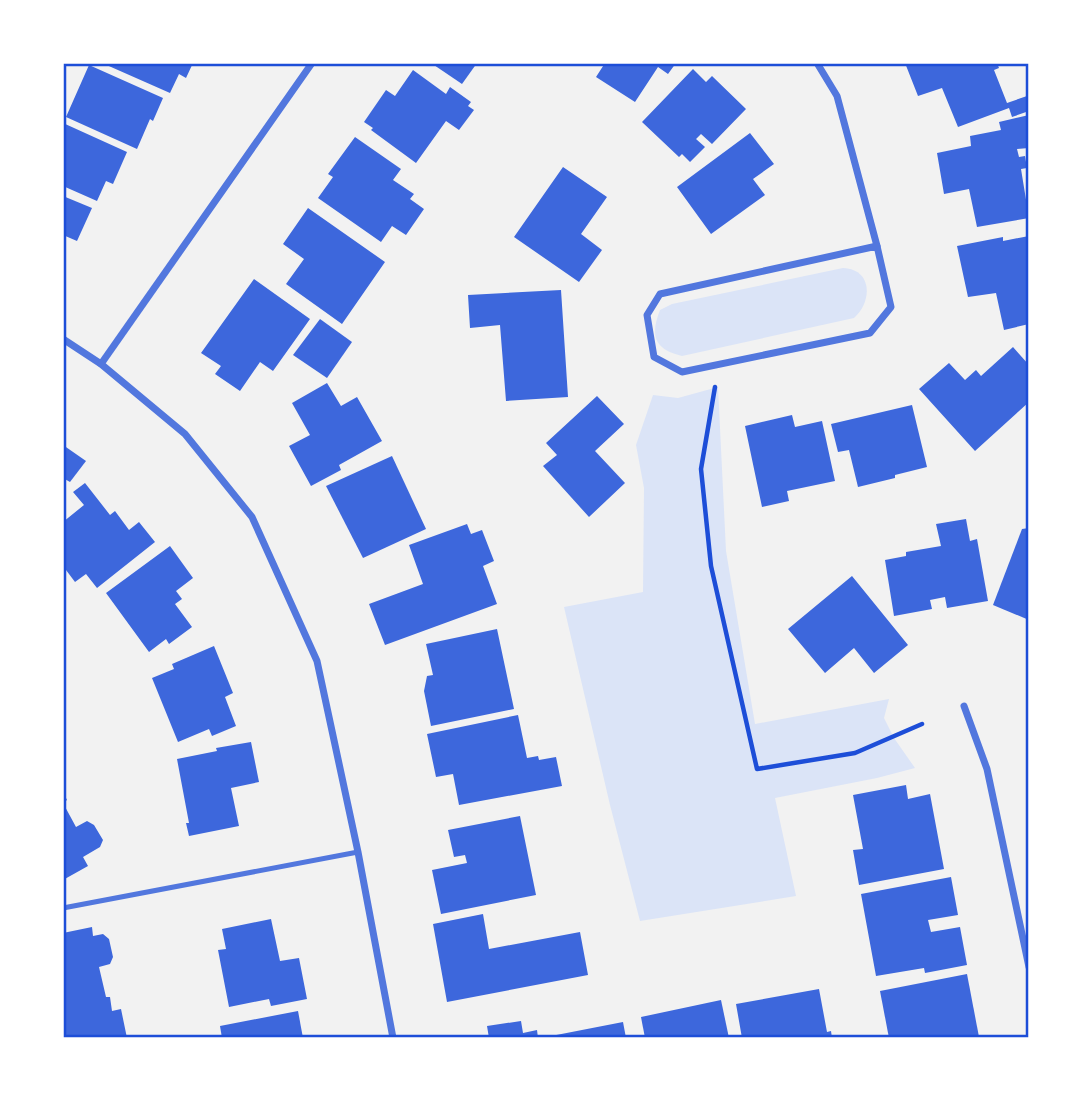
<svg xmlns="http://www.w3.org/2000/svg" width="1092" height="1101" viewBox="0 0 1092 1101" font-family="'Source Sans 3',sans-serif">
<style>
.green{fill:#dbe4f7}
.building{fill:#3d67dc}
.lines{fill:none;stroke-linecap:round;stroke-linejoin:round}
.path{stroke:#1d4ed8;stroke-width:4.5}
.service{stroke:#5277de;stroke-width:5}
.minor{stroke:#5277de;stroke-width:7}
.neatline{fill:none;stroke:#1d4ed8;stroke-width:2.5}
</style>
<rect width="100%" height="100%" fill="#f2f2f2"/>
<g class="green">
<path d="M843,268C872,269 873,301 854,318L682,356C654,349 650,336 660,310L672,304Z"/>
<polygon points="718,387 726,551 755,724 889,699 884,718 894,738 915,768 877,778 775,798 796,896 640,921 610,805 564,607 643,592 644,488 636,445 653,395 678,398"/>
</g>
<g class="building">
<polygon points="102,63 193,63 186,78 179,74 170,93"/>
<polygon points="431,63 477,63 462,84"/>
<polygon points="605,63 676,63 668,74 658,67 635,102 596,77"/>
<polygon points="905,63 997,63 999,68 994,70 1007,103 1027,96 1029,111 1012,117 1009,108 958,127 942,88 918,96"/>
<polygon points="89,65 163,98 153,121 150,119 137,149 66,117"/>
<polygon points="693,69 706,82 712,76 746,109 712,144 701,134 696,139 705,147 690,162 682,154 679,157 642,122"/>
<polygon points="413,70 446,94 450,87 471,102 468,106 474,110 459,130 446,121 416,163 371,130 373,128 364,122 386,90 395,96"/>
<polygon points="1029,115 1029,148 1017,149 1019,157 1025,156 1027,168 1021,169 1029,218 977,227 969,189 944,194 937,153 971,146 970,136 1001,130 999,122"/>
<polygon points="63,123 127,152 113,184 106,181 97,201 63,186"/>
<polygon points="750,133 774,164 753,179 765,195 711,234 677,187"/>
<polygon points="355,137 401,169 393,180 414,194 410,199 424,209 406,235 392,226 381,242 318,198 333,177 328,174"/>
<polygon points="563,167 607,197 581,234 602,250 579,282 514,237"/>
<polygon points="63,196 92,208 77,241 63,235"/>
<polygon points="308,208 385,262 342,324 286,284 304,259 283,244"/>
<polygon points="1029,236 1029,324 1004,330 996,293 968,297 957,246 1003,237 1003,241"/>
<polygon points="254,279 310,319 273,371 260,362 240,391 215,374 221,366 201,353"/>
<polygon points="561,290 568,397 506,401 500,325 470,328 468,295"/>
<polygon points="320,319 352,342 327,378 293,355"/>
<polygon points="1013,347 1029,365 1029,402 975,451 919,389 949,363 965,380 976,370 981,376"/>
<polygon points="327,383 341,406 357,397 382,441 339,465 341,470 311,486 289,446 310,435 292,403"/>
<polygon points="597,396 624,424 595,451 625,483 589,517 543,466 557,455 546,443"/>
<polygon points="912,405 927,467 895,475 895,478 858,487 849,450 838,452 831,424"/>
<polygon points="792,415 795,427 822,421 835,481 787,491 789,501 762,507 745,426"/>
<polygon points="63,445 86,461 70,482 63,478"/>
<polygon points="392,456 426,529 363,558 326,486"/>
<polygon points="85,483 110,515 115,511 129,530 139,522 155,542 97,588 86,574 75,582 63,566 63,522 84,505 73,492"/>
<polygon points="966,519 970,541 977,539 988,601 947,608 945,597 930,600 932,609 894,616 885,560 906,556 906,552 941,546 936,524"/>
<polygon points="467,524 471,534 482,530 494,561 483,566 497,604 385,645 369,604 423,584 409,545"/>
<polygon points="1029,528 1029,620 993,605 1022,529"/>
<polygon points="170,546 193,578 176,591 182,599 175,604 192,627 169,644 166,639 149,652 106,593"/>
<polygon points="852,576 908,645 874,673 854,648 825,673 788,629"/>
<polygon points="497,629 514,709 431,726 424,691 427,676 433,675 426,644"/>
<polygon points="214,646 233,693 225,697 236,726 212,736 209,729 178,742 152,678 174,669 172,664"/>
<polygon points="518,715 527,758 538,756 539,760 556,757 562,786 459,805 453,774 436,777 427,734"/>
<polygon points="251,742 259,782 231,788 239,826 189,836 186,823 189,823 177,759 217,751 216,748"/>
<polygon points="906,785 908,799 930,794 944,869 859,885 853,850 863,849 853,795"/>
<polygon points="63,792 67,800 63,803 76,827 87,821 94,825 103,840 100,847 83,857 88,866 63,880"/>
<polygon points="520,816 536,895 441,914 432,870 467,863 465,855 454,857 448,830"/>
<polygon points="951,877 958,915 928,920 931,932 960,927 967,965 925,973 924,968 876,976 861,894"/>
<polygon points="483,914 489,949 580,932 588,975 447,1002 433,924"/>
<polygon points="271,919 280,961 299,958 307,999 271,1006 269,999 229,1007 218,950 226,949 222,929"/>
<polygon points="92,927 93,936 103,934 109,939 113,957 110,964 99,967 106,997 110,997 112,1011 121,1009 127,1038 63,1038 63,933"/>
<polygon points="967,974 979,1037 889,1038 880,991"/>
<polygon points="819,989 827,1032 831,1031 832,1038 742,1038 736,1004"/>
<polygon points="721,1000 729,1038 645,1038 641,1017"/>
<polygon points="298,1011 303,1038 222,1038 220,1026"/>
<polygon points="521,1021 523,1033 537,1030 538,1038 489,1038 487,1026"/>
<polygon points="623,1022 626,1038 546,1038 546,1037"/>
</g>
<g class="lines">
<polyline class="path" points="715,387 701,469 711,566 757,769 855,753 922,724"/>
<polyline class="service" points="63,908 358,852"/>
<g class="minor">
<polyline points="817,63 837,96 877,246"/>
<polygon points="877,246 891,307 870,333 682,372 654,357 647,315 660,294"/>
<polyline points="63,339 101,364 185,434 252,517 317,661 358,852 393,1038"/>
<polyline points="101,364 312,63"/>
<polyline points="964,706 987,769 1029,967"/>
</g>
</g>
<rect width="1092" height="1101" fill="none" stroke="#ffffff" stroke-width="130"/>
<rect x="65" y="65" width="962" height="971" class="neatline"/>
</svg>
